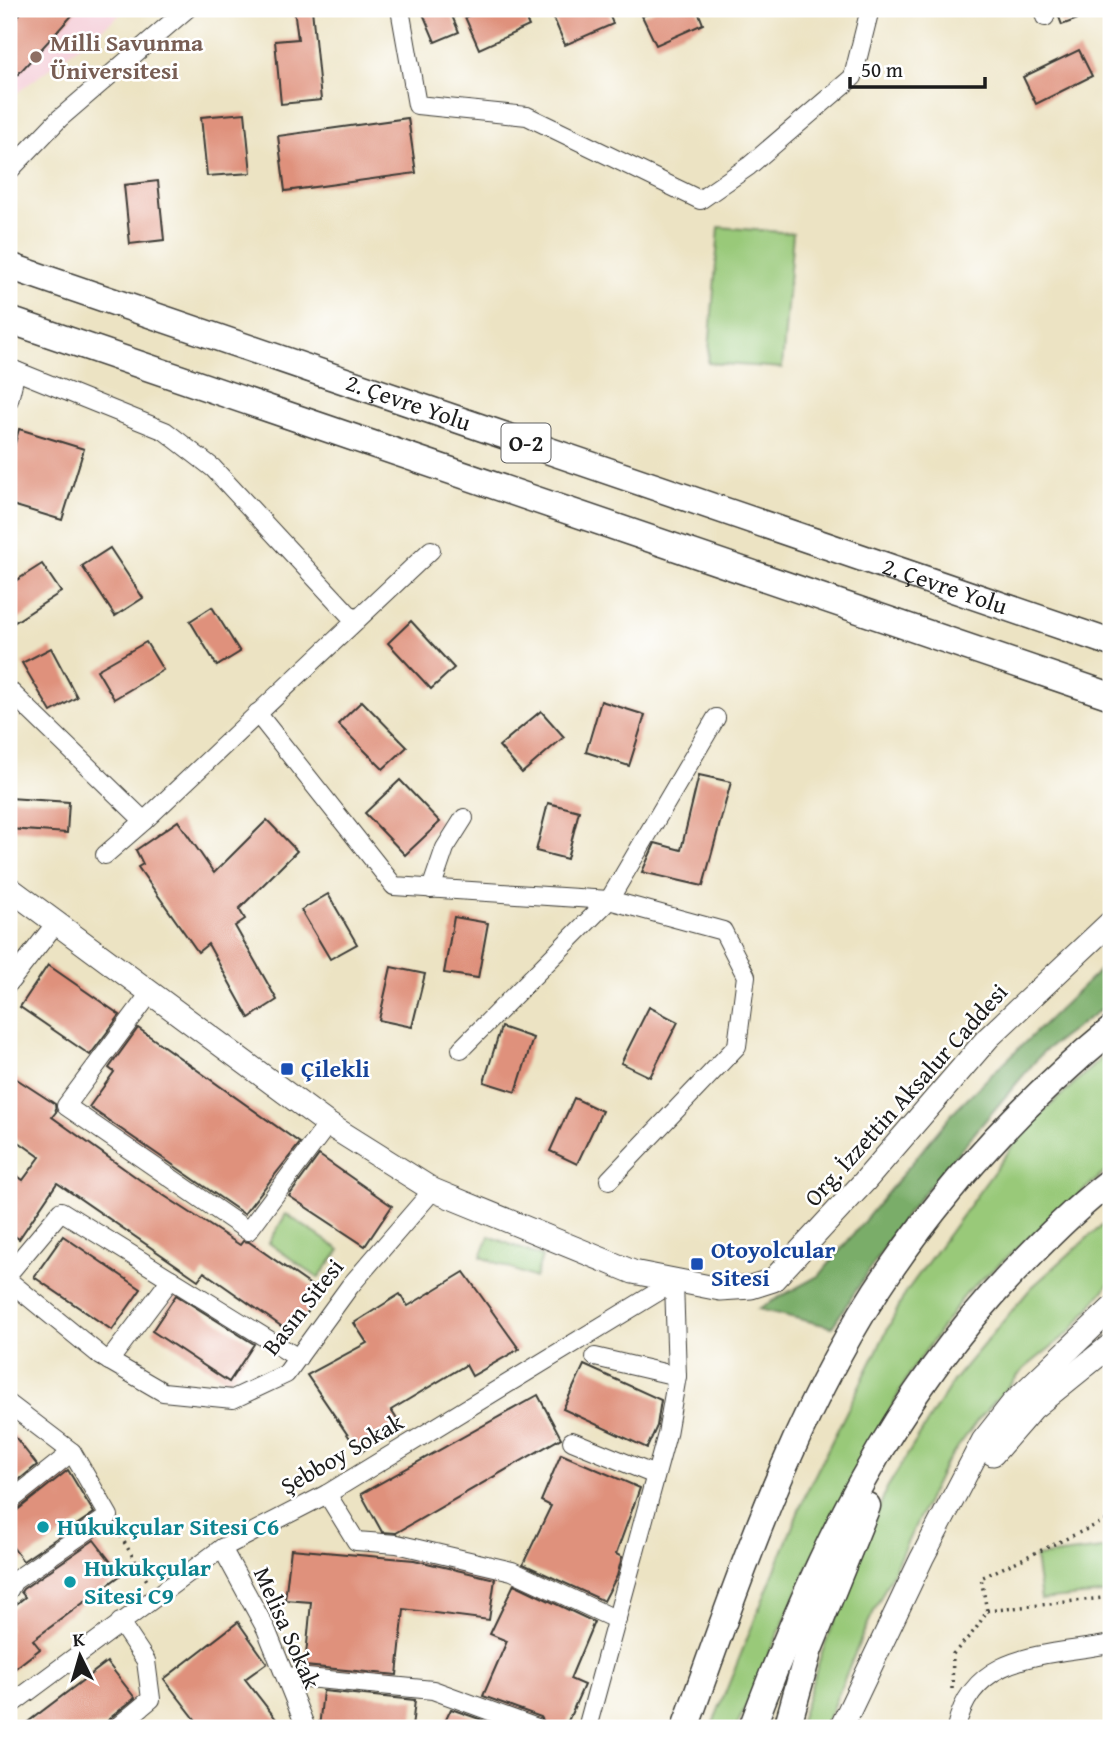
<svg xmlns="http://www.w3.org/2000/svg" width="1120" height="1737" viewBox="0 0 1120 1737" font-family="'Gentium Book Plus',serif">
<style>
.built{fill:#f5cfd9}
.green{fill:#99c979;stroke:#5a724a;stroke-width:2}
.forest{fill:#7aad69;stroke:#4b6442;stroke-width:2}
.building{fill:#df917c}
.lines{fill:none;stroke-linecap:round;stroke-linejoin:round}
.minor-casing{stroke:#3b3a35;stroke-width:20}
.major-casing{stroke:#3b3a35;stroke-width:25}
.highway-casing{stroke:#3b3a35;stroke-width:29}
.path{stroke:#3b3a35;stroke-width:3.5;stroke-dasharray:2 5;stroke-linecap:butt}
.minor{stroke:#fff;stroke-width:18}
.major{stroke:#fff;stroke-width:23}
.highway{stroke:#fff;stroke-width:26}
.education-dot{fill:#8d6e63;stroke:#fff;stroke-width:2.5}
.transit-dot{fill:#1a4fb4;stroke:#fff;stroke-width:2.5}
.culture-dot{fill:#0f9aa8;stroke:#fff;stroke-width:2.5}
.labels{text-anchor:middle;stroke-width:5;stroke-linejoin:round;paint-order:stroke}
.shield{fill:#fff;stroke:#606060;stroke-width:2}
.shield-label{font-size:23px;font-weight:bold;fill:#1c1c1c}
.education-label{font-size:24px;font-weight:bold;fill:#785e54;stroke:#fff;text-anchor:start}
.street-label{font-size:24px;fill:#1c1c1c;stroke:#fff}
.transit-label{font-size:24px;font-weight:bold;fill:#164399;stroke:#fff;text-anchor:start}
.culture-label{font-size:24px;font-weight:bold;fill:#0d838f;stroke:#fff;text-anchor:start}
</style>
<rect width="100%" height="100%" fill="#fff"/>
<filter id="ink" filterUnits="userSpaceOnUse"><feTurbulence type="fractalNoise" baseFrequency=".0143" numOctaves="2"/><feDisplacementMap in="SourceGraphic" scale="14" xChannelSelector="R" yChannelSelector="G"/><feConvolveMatrix kernelMatrix="1 2 1 2 8 2 1 2 1" color-interpolation-filters="sRGB"/></filter>
<filter id="wash" filterUnits="userSpaceOnUse"><feTurbulence type="fractalNoise" baseFrequency=".00686" numOctaves="4" result="noise"/><feDisplacementMap in="SourceGraphic" scale="28" xChannelSelector="R" yChannelSelector="G"/><feGaussianBlur stdDeviation="1.57" result="paint"/><feColorMatrix in="noise" values="0 0 0 0 0 0 0 0 0 0 0 0 0 0 0 0 0 1.4 0 .05"/><feComposite in="paint" operator="in"/></filter>
<g filter="url(#wash)">
<rect width="100%" height="100%" fill="#ece3c3"/>
<polygon class="built" points="9,9 113,9 120,15 9,99"/>
<g class="green">
<polygon points="719,227 793,233 782,368 708,363"/>
<polygon points="1111,1049 1111,1167 966,1293 910,1373 816,1550 736,1728 711,1728 806,1493 906,1292 1025,1129"/>
<polygon points="286,1214 340,1250 318,1278 269,1243"/>
<polygon points="1111,1217 1111,1281 1071,1331 1025,1368 977,1421 944,1466 863,1634 824,1728 798,1728 821,1655 887,1488 953,1381 1031,1288"/>
<polygon points="489,1236 542,1257 535,1278 481,1257"/>
<polygon points="1111,1548 1111,1593 1041,1600 1035,1557"/>
</g>
<polygon class="forest" points="1111,959 1111,1002 1043,1052 907,1213 832,1327 758,1309 820,1275 956,1109"/>
<g id="blocks">
<g class="building">
<polygon points="24,9 78,9 9,84 9,26"/>
<polygon points="294,9 312,9 321,100 281,104 275,41 298,39"/>
<polygon points="421,9 449,9 459,32 435,42"/>
<polygon points="485,9 521,9 529,26 479,49 465,17"/>
<polygon points="564,9 607,9 613,24 565,45 552,14"/>
<polygon points="657,9 697,9 703,24 656,45 642,16"/>
<polygon points="1056,9 1101,9 1101,10 1062,25"/>
<polygon points="1079,50 1092,76 1036,104 1023,77"/>
<polygon points="245,113 251,173 207,176 201,117"/>
<polygon points="408,118 416,173 285,191 278,136"/>
<polygon points="158,181 164,240 130,244 124,185"/>
<polygon points="19,429 84,449 62,520 9,504 9,464"/>
<polygon points="110,548 143,598 115,616 82,566"/>
<polygon points="42,564 61,592 15,622 9,612 9,585"/>
<polygon points="212,607 240,652 217,666 190,621"/>
<polygon points="411,621 454,668 431,689 388,643"/>
<polygon points="146,642 163,670 114,699 97,670"/>
<polygon points="51,648 77,697 51,712 22,663"/>
<polygon points="362,701 407,747 383,769 338,724"/>
<polygon points="601,701 645,715 629,766 586,752"/>
<polygon points="541,711 564,737 522,773 499,746"/>
<polygon points="699,775 731,782 703,886 642,872 655,843 681,850"/>
<polygon points="400,780 440,822 405,855 365,813"/>
<polygon points="9,798 69,802 67,833 9,829"/>
<polygon points="548,803 579,811 567,859 536,851"/>
<polygon points="267,820 297,851 239,909 245,919 235,926 277,1000 249,1018 208,944 198,952 138,867 143,864 136,850 178,821 214,873"/>
<polygon points="328,894 357,944 330,959 301,910"/>
<polygon points="454,917 488,923 478,978 444,973"/>
<polygon points="48,965 120,1015 90,1055 20,1007"/>
<polygon points="391,967 425,974 412,1027 379,1020"/>
<polygon points="649,1007 678,1022 650,1077 621,1063"/>
<polygon points="501,1027 533,1038 516,1092 484,1082"/>
<polygon points="138,1028 300,1143 244,1214 89,1107 114,1072 109,1068"/>
<polygon points="9,1074 55,1104 56,1112 52,1117 140,1180 240,1245 243,1241 249,1242 322,1293 291,1333 204,1272 198,1280 57,1183 19,1239 9,1232 9,1170 23,1180 40,1157 9,1135"/>
<polygon points="574,1098 602,1111 577,1164 550,1151"/>
<polygon points="319,1155 392,1206 365,1246 289,1196"/>
<polygon points="63,1236 141,1289 112,1330 34,1277"/>
<polygon points="464,1272 519,1349 472,1376 466,1365 391,1410 400,1424 360,1453 307,1375 367,1343 354,1323 400,1294 408,1306"/>
<polygon points="176,1295 254,1344 229,1382 152,1331"/>
<polygon points="584,1365 661,1400 657,1426 647,1448 563,1409"/>
<polygon points="538,1395 561,1438 396,1533 382,1532 361,1494"/>
<polygon points="9,1429 37,1465 9,1488"/>
<polygon points="561,1454 640,1488 616,1554 622,1557 617,1576 604,1601 523,1564 551,1506 541,1501"/>
<polygon points="68,1470 94,1513 23,1561 9,1542 9,1513 16,1511"/>
<polygon points="94,1540 121,1575 33,1640 40,1649 9,1673 9,1610 25,1597 21,1592 23,1589"/>
<polygon points="291,1549 414,1560 495,1579 489,1620 404,1609 397,1675 305,1666 311,1602 285,1600"/>
<polygon points="514,1584 594,1622 570,1679 584,1685 565,1728 548,1728 541,1717 483,1696 507,1641 490,1634"/>
<polygon points="238,1622 267,1663 245,1679 283,1728 202,1728 164,1679"/>
<polygon points="107,1662 135,1698 109,1719 105,1726 20,1728"/>
<polygon points="323,1691 415,1700 412,1728 319,1728"/>
<polygon points="451,1709 505,1728 442,1728"/>
</g>
</g>
</g>
<g filter="url(#ink)">
<use href="#blocks" fill-opacity="0" stroke="#3b3a35" stroke-width="2"/>
<g class="lines">
<g class="minor-casing">
<g id="minor">
<polyline points="400,9 417,105 527,116 700,200 749,166 853,77 870,9"/>
<polyline points="1043,9 1045,17"/>
<polyline points="9,171 59,119 187,9"/>
<polyline points="9,368 165,431 213,468 355,621"/>
<polyline points="9,400 16,371"/>
<polyline points="9,690 144,821 431,550"/>
<polyline points="257,713 394,886 609,900 723,931 746,976 737,1046 609,1180"/>
<polyline points="105,855 144,821"/>
<polyline points="431,889 445,848 464,818"/>
<polyline points="9,983 56,923"/>
<polyline points="151,992 66,1106 248,1231 328,1124"/>
<polyline points="461,1049 609,900 716,718"/>
<polyline points="9,1273 61,1211 298,1358"/>
<polyline points="9,1281 101,1356 163,1392 233,1399 286,1374 350,1286 433,1190"/>
<polyline points="595,1357 677,1376"/>
<polyline points="109,1361 171,1279"/>
<polyline points="9,1404 72,1452 109,1516 14,1581 9,1590"/>
<polyline points="572,1441 655,1475"/>
<polyline points="327,1494 356,1541 397,1544 512,1571 617,1620"/>
<polyline points="9,1502 72,1452"/>
<polyline points="222,1548 266,1629 306,1728"/>
<polyline points="286,1676 433,1690 537,1728"/>
<polyline points="9,1706 222,1548 327,1494 674,1282 677,1376 667,1434 587,1728"/>
<polyline points="116,1728 151,1699 146,1661 120,1622"/>
<path d="M956,1728C973,1651 1047,1656 1111,1644"/>
</g>
</g>
<g class="major-casing">
<g id="major">
<polyline points="9,888 328,1124 433,1190 633,1272 720,1289 751,1287 773,1280 864,1182 988,1038 1111,922"/>
<polyline points="993,1454 1033,1408 1111,1345"/>
<polyline points="841,1728 922,1558 983,1441 1013,1403 1111,1309"/>
</g>
</g>
<g class="highway-casing">
<g id="highway">
<path id="s1" d="M9,266L1111,643"/>
<polyline points="9,320 1111,696"/>
<path d="M685,1728C741,1574 796,1406 890,1270C952,1180 1027,1099 1111,1030"/>
<path d="M752,1728C817,1554 893,1393 1025,1260C1052,1232 1080,1204 1111,1181"/>
<polyline points="787,1728 809,1649 867,1506"/>
</g>
</g>
<g class="path">
<polyline points="117,1530 149,1584"/>
<polyline points="987,1611 1111,1597"/>
<polyline points="952,1689 953,1654 975,1630 987,1611 981,1578 1111,1518"/>
</g>
<use href="#minor" class="minor"/>
<use href="#major" class="major"/>
<use href="#highway" class="highway"/>
</g>
</g>
<circle class="education-dot" cx="36" cy="57" r="7"/>
<g class="transit-dot">
<rect x="280" y="1062" width="14" height="14" rx="3.5"/>
<rect x="690" y="1257" width="14" height="14" rx="3.5"/>
</g>
<g class="culture-dot">
<circle cx="43" cy="1527" r="7"/>
<circle cx="70" cy="1582" r="7"/>
</g>
<g class="labels">
<rect class="shield" x="501.5" y="423.5" width="49" height="39" rx="5"/>
<g class="shield-label">
<text x="526" y="451">O-2</text>
</g>
<g class="education-label">
<text x="50" y="51">Milli Savunma<tspan x="50" dy="28">Üniversitesi</tspan></text>
</g>
<g class="street-label">
<text dy="8" stroke="none"><textPath href="#s1" startOffset="422">2. Çevre Yolu</textPath></text>
<text dy="8" stroke="none"><textPath href="#s1" startOffset="989">2. Çevre Yolu</textPath></text>
<text transform="translate(906 1095) rotate(-48)" y="8">Org. İzzettin Aksalur Caddesi</text>
<text transform="translate(303 1307) rotate(-52)" y="8">Basın Sitesi</text>
<text transform="translate(342 1454) rotate(-30)" y="8">Şebboy Sokak</text>
<text transform="translate(287 1628) rotate(66)" y="8">Melisa Sokak</text>
</g>
<g class="transit-label">
<text x="301" y="1077">Çilekli</text>
<text x="711" y="1258">Otoyolcular<tspan x="711" dy="28">Sitesi</tspan></text>
</g>
<g class="culture-label">
<text x="57" y="1535">Hukukçular Sitesi C6</text>
<text x="84" y="1576">Hukukçular<tspan x="84" dy="28">Sitesi C9</tspan></text>
</g>
</g>
<rect width="1120" height="1737" fill="none" stroke="#fff" stroke-width="35"/>
<g transform="translate(80 1656) rotate(355)" stroke="#ffffff" stroke-width="5" paint-order="stroke">
<path d="M0-5L12 26L0 18L-12 26Z" fill="#1c1c1c"/>
<text y="-10" font-size="19" font-weight="bold" text-anchor="middle" fill="#1c1c1c">K</text>
</g>
<path d="M850 77v10h135v-10" fill="none" stroke="#1c1c1c" stroke-width="3.5"/>
<text x="861" y="77" font-size="21" fill="#1c1c1c" stroke="#ffffff" stroke-width="5" paint-order="stroke">50 m</text>
</svg>
